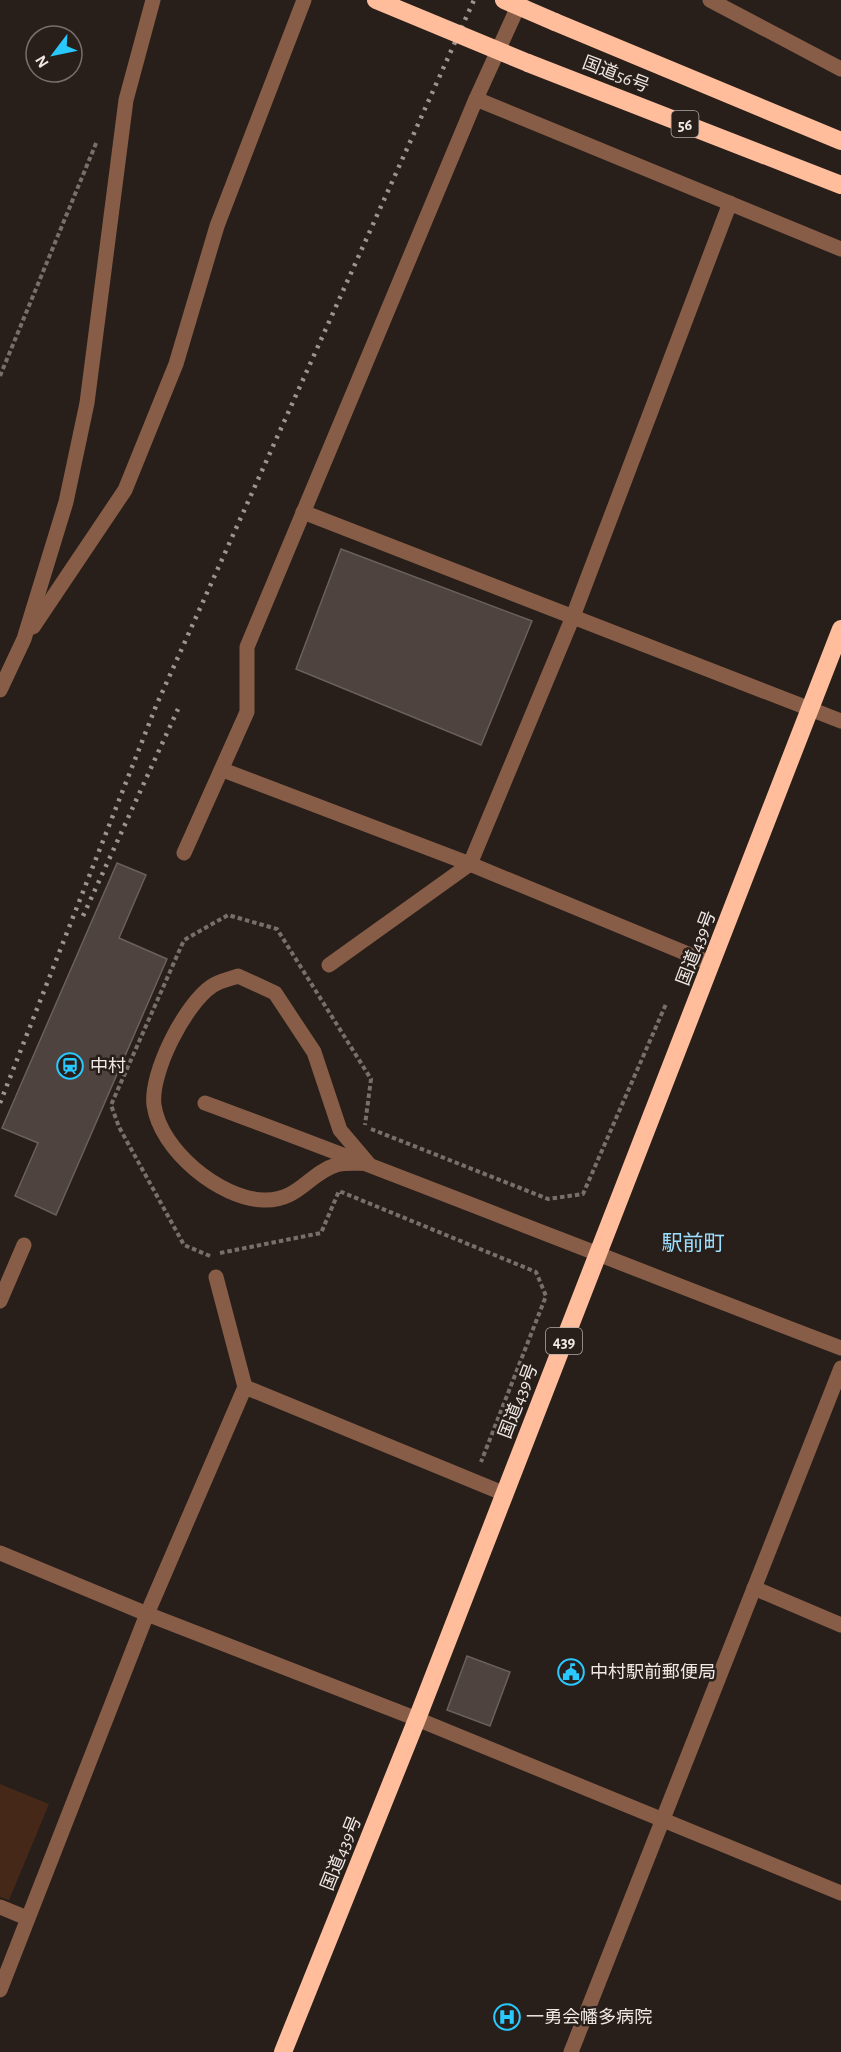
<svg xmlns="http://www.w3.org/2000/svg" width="841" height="2052" viewBox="0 0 841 2052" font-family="'Alegreya Sans','Noto Sans JP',sans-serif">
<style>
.green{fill:#462818}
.building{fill:#4e433e;stroke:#6b5f5a;stroke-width:1.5}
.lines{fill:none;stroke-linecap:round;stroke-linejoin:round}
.path{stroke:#776f6b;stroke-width:4;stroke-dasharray:4.5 3;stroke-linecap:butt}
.minor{stroke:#885d47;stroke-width:15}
.highway{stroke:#ffbd9c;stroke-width:18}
.rail{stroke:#9c9491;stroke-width:4.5;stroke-dasharray:3 6;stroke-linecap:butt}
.highway-bridge{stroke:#ffbd9c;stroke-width:18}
.labels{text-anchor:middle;stroke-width:5;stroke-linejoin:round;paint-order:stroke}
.shield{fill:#281f1a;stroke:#b3aca8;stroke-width:1.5}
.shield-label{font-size:16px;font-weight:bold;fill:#efe8e5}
.street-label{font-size:18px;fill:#efe8e5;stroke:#281f1a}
.poi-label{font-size:18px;fill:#efe8e5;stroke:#281f1a;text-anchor:start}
.quarter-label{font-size:21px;fill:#9ce0ff;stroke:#281f1a}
</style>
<rect width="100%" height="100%" fill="#281f1a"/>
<polygon class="green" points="0,1784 49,1804 9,1900 0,1897"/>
<g class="building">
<polygon points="341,549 532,621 481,745 296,669"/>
<polygon points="117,863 146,875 119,938 167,959 56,1215 15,1196 38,1143 2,1128"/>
<polygon points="467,1656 510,1672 490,1726 447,1710"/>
</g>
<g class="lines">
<g class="path">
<polyline points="0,376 97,141"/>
<polyline points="371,1129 548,1199 583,1194 666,1004"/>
<polyline points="220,1253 321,1233 339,1191 536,1272 546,1296 481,1462"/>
<polyline points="210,1256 184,1245 119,1127 111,1105 184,940 228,915 277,929 371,1079 365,1125"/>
</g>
<g class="minor">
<polyline points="710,0 841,69"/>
<polyline points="476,99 841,249"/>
<polyline points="303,512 841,721"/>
<polyline points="33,627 125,490 176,364 217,226 304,0"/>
<polyline points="0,690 24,639 66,502 87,403 126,100 153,0"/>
<polyline points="223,770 470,864 712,964"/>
<polyline points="184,853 247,712 247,647 476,99 521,0"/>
<polyline points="329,965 470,864 572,619 730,203"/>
<path d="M238,976L275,993L314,1052L340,1130L368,1163C359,1164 345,1162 336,1165C309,1173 299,1201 264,1200C220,1199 160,1150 154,1105C150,1073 185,1004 212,986C219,981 230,979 238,976Z"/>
<path d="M205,1103C418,1182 628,1267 841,1348"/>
<polyline points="216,1277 245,1387"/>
<polyline points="0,1301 24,1245"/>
<polyline points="0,1553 147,1614 417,1719 841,1893"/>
<polyline points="754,1588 841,1625"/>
<polyline points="0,1907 27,1918"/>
<polyline points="0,1990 147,1614 245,1387 505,1494"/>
<polyline points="571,2052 841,1368"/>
</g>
<g class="highway">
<polyline points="555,22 841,141"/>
<polyline points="528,63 841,185"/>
<polyline points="283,2052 417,1719 841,629"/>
</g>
<g class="rail">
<polyline points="83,916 178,709"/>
<polyline points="0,1103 156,706 474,0"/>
</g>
<g class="highway-bridge">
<polyline points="376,0 528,63"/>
<polyline points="504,0 555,22"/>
</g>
</g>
<defs>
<g id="station-ring" transform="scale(1.35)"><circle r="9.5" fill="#281f1a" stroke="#29c8ff" stroke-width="1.5"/><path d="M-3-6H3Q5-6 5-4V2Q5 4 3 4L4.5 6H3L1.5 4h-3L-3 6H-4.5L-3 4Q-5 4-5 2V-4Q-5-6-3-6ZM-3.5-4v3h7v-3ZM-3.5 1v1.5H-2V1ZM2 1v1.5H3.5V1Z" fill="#29c8ff"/></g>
<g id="civic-ring" transform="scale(1.35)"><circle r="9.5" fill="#281f1a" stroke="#29c8ff" stroke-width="1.5"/><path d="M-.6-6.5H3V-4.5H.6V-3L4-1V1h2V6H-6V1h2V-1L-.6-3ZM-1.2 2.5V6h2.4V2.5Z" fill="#29c8ff"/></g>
<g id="hospital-ring" transform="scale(1.35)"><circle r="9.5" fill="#281f1a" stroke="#29c8ff" stroke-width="1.5"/><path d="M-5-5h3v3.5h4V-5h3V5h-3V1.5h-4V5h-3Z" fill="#29c8ff"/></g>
</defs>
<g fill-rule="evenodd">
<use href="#station-ring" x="70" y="1066"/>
<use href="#civic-ring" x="571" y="1672"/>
<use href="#hospital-ring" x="507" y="2017"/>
</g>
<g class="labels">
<g class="shield">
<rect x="671.5" y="111" width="27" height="26" rx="4.5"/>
<rect x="546" y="1328" width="36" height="26" rx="4.5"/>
</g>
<g class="shield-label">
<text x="685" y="130">56</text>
<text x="564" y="1347">439</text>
</g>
<g class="street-label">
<text transform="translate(616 74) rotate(21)" y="6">国道56号</text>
<text transform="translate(696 948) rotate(-69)" y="6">国道439号</text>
<text transform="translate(518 1401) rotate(-69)" y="6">国道439号</text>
<text transform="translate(341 1853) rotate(-68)" y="6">国道439号</text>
</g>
<g class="poi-label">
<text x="90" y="1072">中村</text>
<text x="590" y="1678">中村駅前郵便局</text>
<text x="526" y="2023">一勇会幡多病院</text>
</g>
<g class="quarter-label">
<text x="693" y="1250">駅前町</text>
</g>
</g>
<g transform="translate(54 54) rotate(238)"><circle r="28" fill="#281f1a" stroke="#786f6b" stroke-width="1.5"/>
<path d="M0-4.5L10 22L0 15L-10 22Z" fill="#29c8ff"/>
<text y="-9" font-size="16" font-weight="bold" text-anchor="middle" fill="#efe8e5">N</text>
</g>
</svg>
